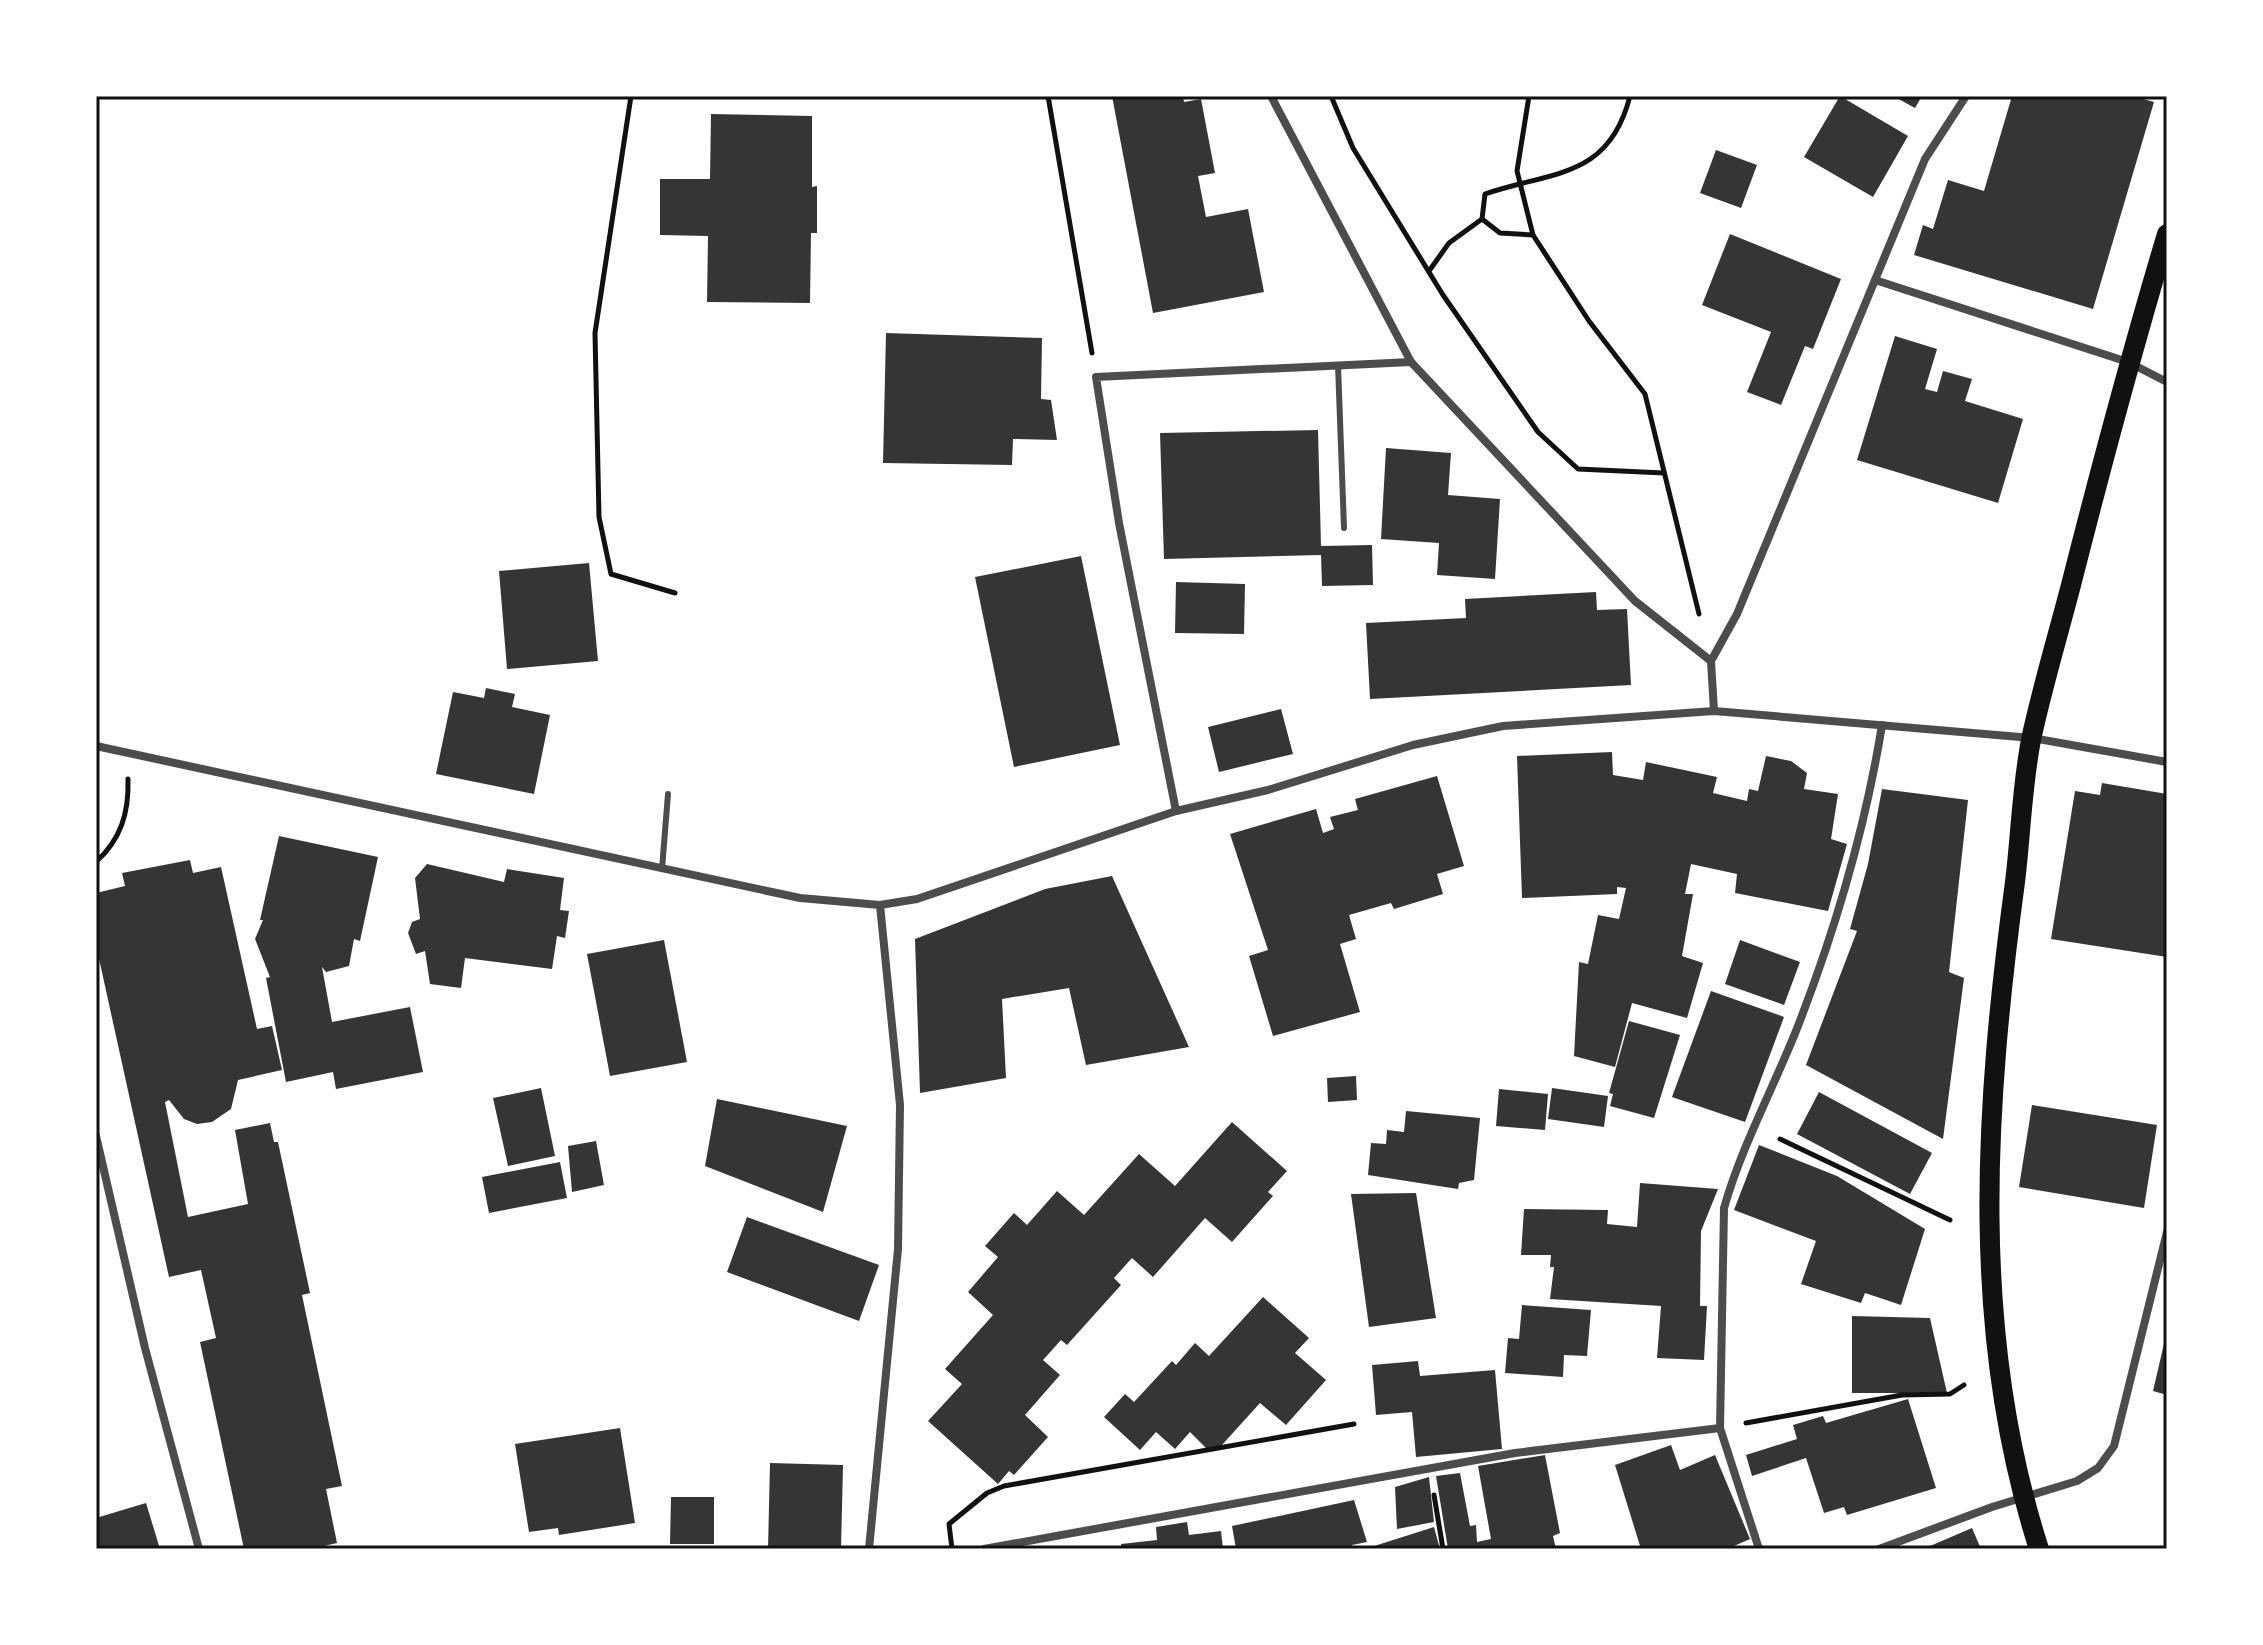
<svg xmlns="http://www.w3.org/2000/svg" width="2263" height="1645" viewBox="0 0 2263 1645" font-family="'Alegreya Sans',sans-serif">
<style>
.building{fill:#353535}
.lines{fill:none;stroke-linecap:round;stroke-linejoin:round}
.path{stroke:#111;stroke-width:5}
.service{stroke:#4c4c4c;stroke-width:6}
.minor{stroke:#4c4c4c;stroke-width:8}
.primary{stroke:#111;stroke-width:20}
.neatline{fill:none;stroke:#111;stroke-width:3}
</style>
<rect width="100%" height="100%" fill="#fff"/>
<g class="building">
<polygon points="1112,96 1183,96 1184,102 1201,99 1215,173 1198,176 1206,217 1248,209 1264,292 1153,313"/>
<polygon points="1840,96 1908,136 1873,197 1804,157"/>
<polygon points="1893,96 1922,96 1915,108"/>
<polygon points="2012,96 2133,96 2154,102 2093,309 1914,255 1923,225 1933,229 1948,180 1984,191"/>
<polygon points="711,114 812,116 812,187 817,186 817,233 811,233 810,303 707,302 708,236 660,235 660,179 710,179"/>
<polygon points="1716,150 1757,165 1741,208 1700,193"/>
<polygon points="1730,234 1841,279 1813,349 1805,346 1781,405 1747,392 1771,332 1702,305"/>
<polygon points="886,333 1042,338 1041,399 1051,400 1057,440 1013,439 1012,465 883,463"/>
<polygon points="1895,336 1937,349 1925,389 1937,392 1943,371 1972,379 1965,401 2023,419 1998,503 1857,460"/>
<polygon points="1318,430 1321,546 1372,545 1373,585 1322,586 1321,555 1164,559 1160,433"/>
<polygon points="1386,448 1451,453 1448,495 1500,499 1495,579 1437,575 1439,543 1381,539"/>
<polygon points="1081,556 1120,745 1014,767 975,577"/>
<polygon points="589,563 598,661 507,669 499,571"/>
<polygon points="1176,582 1245,584 1244,634 1175,633"/>
<polygon points="1596,592 1597,610 1627,609 1631,685 1370,699 1366,623 1466,618 1465,599"/>
<polygon points="486,688 515,694 512,707 550,715 534,794 436,774 453,692 484,698"/>
<polygon points="1281,709 1293,754 1219,772 1208,727"/>
<polygon points="1612,752 1613,775 1643,780 1646,762 1717,777 1713,793 1747,801 1749,789 1758,791 1766,756 1791,761 1807,773 1804,789 1838,794 1831,839 1847,844 1828,911 1735,893 1737,874 1691,864 1685,894 1693,894 1682,956 1703,963 1687,1018 1632,1003 1615,1067 1574,1056 1579,962 1588,964 1598,915 1619,919 1626,888 1617,887 1617,894 1522,898 1517,756"/>
<polygon points="1437,776 1464,866 1437,874 1443,894 1394,909 1391,903 1349,915 1356,939 1340,944 1360,1012 1273,1036 1249,956 1268,950 1230,834 1316,809 1323,833 1334,829 1330,817 1358,810 1355,799"/>
<polygon points="2102,783 2167,794 2167,957 2051,939 2075,791 2100,795"/>
<polygon points="1882,789 1968,800 1949,972 1964,978 1943,1139 1806,1065 1857,931 1850,929 1868,864"/>
<polygon points="279,836 378,857 360,941 354,939 349,966 326,972 322,967 332,1022 410,1007 423,1072 336,1089 333,1072 286,1082 266,978 270,977 255,939 263,920 260,920"/>
<polygon points="190,860 193,873 221,867 257,1029 272,1026 282,1070 238,1080 231,1109 212,1122 197,1124 184,1119 169,1100 165,1102 188,1217 248,1204 235,1130 270,1123 274,1142 278,1142 310,1293 302,1295 342,1486 326,1489 337,1543 311,1549 244,1549 200,1342 216,1338 201,1270 169,1277 96,945 96,893 125,886 122,873"/>
<polygon points="427,864 504,882 507,869 564,878 560,910 569,911 565,938 557,936 552,969 465,958 461,988 430,984 425,951 416,954 408,933 412,922 420,919 415,878"/>
<polygon points="1112,876 1189,1047 1086,1065 1069,988 1002,999 1006,1078 920,1093 915,939 1045,889"/>
<polygon points="664,940 687,1062 610,1076 587,954"/>
<polygon points="1740,940 1800,962 1784,1005 1725,984"/>
<polygon points="1711,991 1784,1017 1745,1122 1672,1097"/>
<polygon points="1629,1021 1680,1035 1654,1118 1610,1106 1613,1094 1609,1093"/>
<polygon points="1356,1076 1357,1100 1328,1102 1327,1078"/>
<polygon points="541,1088 555,1156 508,1166 493,1098"/>
<polygon points="1552,1088 1608,1096 1604,1127 1548,1119"/>
<polygon points="1499,1089 1548,1094 1545,1130 1496,1126"/>
<polygon points="1819,1092 1932,1153 1910,1194 1797,1134"/>
<polygon points="717,1099 847,1126 823,1212 705,1166"/>
<polygon points="2032,1105 2157,1125 2144,1208 2019,1187"/>
<polygon points="1406,1111 1480,1118 1474,1180 1459,1183 1458,1189 1368,1175 1371,1143 1386,1144 1387,1130 1404,1132"/>
<polygon points="1232,1122 1287,1171 1268,1192 1273,1196 1232,1242 1205,1218 1153,1277 1132,1258 1114,1278 1121,1285 1067,1345 1061,1340 1043,1360 1060,1375 1025,1415 1048,1437 1014,1475 1009,1471 998,1484 928,1421 962,1384 945,1369 993,1315 968,1292 998,1257 985,1246 1014,1213 1027,1225 1057,1191 1084,1215 1139,1154 1175,1186"/>
<polygon points="596,1141 604,1185 572,1192 568,1146"/>
<polygon points="1759,1145 1837,1176 1925,1229 1901,1305 1865,1293 1861,1303 1801,1284 1816,1241 1734,1210"/>
<polygon points="560,1162 567,1198 489,1213 482,1177"/>
<polygon points="1640,1183 1718,1189 1701,1231 1700,1306 1707,1306 1704,1360 1657,1358 1661,1306 1550,1299 1554,1267 1550,1267 1551,1255 1521,1255 1524,1209 1608,1210 1607,1224 1637,1227"/>
<polygon points="1416,1193 1436,1318 1369,1327 1351,1194"/>
<polygon points="747,1217 879,1265 859,1321 727,1272"/>
<polygon points="1263,1297 1309,1338 1295,1353 1326,1380 1286,1425 1260,1403 1221,1446 1208,1450 1190,1432 1175,1449 1156,1432 1140,1450 1104,1417 1125,1394 1134,1402 1172,1361 1176,1365 1195,1343 1209,1356"/>
<polygon points="1522,1305 1591,1310 1587,1356 1564,1355 1563,1377 1505,1373 1508,1338 1519,1339"/>
<polygon points="1852,1316 1930,1318 1947,1393 1852,1393"/>
<polygon points="2166,1335 2167,1335 2167,1395 2153,1391"/>
<polygon points="1418,1361 1420,1376 1495,1370 1502,1449 1416,1457 1412,1412 1376,1415 1372,1365"/>
<polygon points="1908,1399 1936,1488 1847,1515 1844,1507 1824,1513 1806,1458 1752,1476 1746,1455 1797,1439 1793,1425 1823,1416 1826,1423"/>
<polygon points="620,1428 635,1523 559,1535 558,1528 529,1532 515,1444"/>
<polygon points="1671,1445 1680,1470 1715,1455 1750,1539 1727,1549 1641,1549 1615,1465"/>
<polygon points="1545,1455 1560,1533 1553,1536 1556,1549 1448,1549 1436,1476 1460,1473 1470,1526 1476,1525 1477,1542 1491,1539 1478,1466"/>
<polygon points="770,1463 843,1465 841,1549 768,1549"/>
<polygon points="1429,1477 1434,1522 1397,1529 1395,1487"/>
<polygon points="671,1497 714,1497 714,1544 670,1544"/>
<polygon points="1354,1500 1367,1542 1352,1545 1353,1549 1236,1549 1232,1526"/>
<polygon points="146,1503 160,1549 96,1549 96,1518"/>
<polygon points="1187,1522 1189,1535 1221,1531 1223,1549 1122,1549 1121,1544 1157,1540 1156,1527"/>
<polygon points="1434,1527 1440,1549 1368,1549 1368,1548"/>
<polygon points="1972,1528 1981,1549 1923,1549"/>
</g>
<g class="lines">
<g class="path">
<polyline points="631,96 595,333 599,517 611,574 675,593"/>
<polyline points="1048,96 1092,353"/>
<polyline points="1331,96 1353,148 1443,295 1538,432 1578,469 1664,473"/>
<polyline points="1529,96 1517,171 1533,235 1589,321 1645,394 1699,614"/>
<polyline points="1482,219 1500,233 1533,235"/>
<path d="M1429,271L1449,243L1482,219L1485,194C1552,171 1609,179 1630,96"/>
<path d="M96,862C121,839 129,813 128,779"/>
<polyline points="1780,1139 1950,1220"/>
<polyline points="1746,1423 1902,1395 1950,1394 1964,1385"/>
<polyline points="1434,1495 1443,1549"/>
<polyline points="952,1549 949,1524 987,1493 1004,1486 1354,1424"/>
</g>
<g class="service">
<polyline points="1338,365 1344,528"/>
<polyline points="662,869 668,794"/>
</g>
<g class="minor">
<polyline points="1271,96 1411,362 1635,601 1711,661 1714,711"/>
<polyline points="1875,280 2128,362 2167,382"/>
<polyline points="1711,661 1737,614 1925,159 1966,96"/>
<polyline points="96,746 800,898 880,905 917,899 1176,811 1268,790 1413,745 1503,726 1714,711 2032,738 2167,762"/>
<polyline points="1176,811 1119,523 1096,377 1411,362"/>
<polyline points="96,1136 145,1348 199,1549"/>
<polyline points="869,1549 898,1249 900,1105 880,905"/>
<polyline points="984,1549 1515,1453 1720,1428"/>
<path d="M1759,1549L1720,1428L1724,1208C1742,1145 1774,1087 1798,1026C1836,928 1865,830 1882,725"/>
<polyline points="1879,1549 1992,1507 2077,1481 2098,1468 2114,1446 2167,1232"/>
</g>
<path class="primary" d="M2039,1549C1969,1332 1985,1105 2015,882C2021,834 2022,782 2032,735C2043,685 2058,635 2071,585C2101,467 2132,351 2167,234"/>
</g>
<rect width="2263" height="1645" fill="none" stroke="#ffffff" stroke-width="196"/>
<rect x="98" y="98" width="2067" height="1449" class="neatline"/>
</svg>
